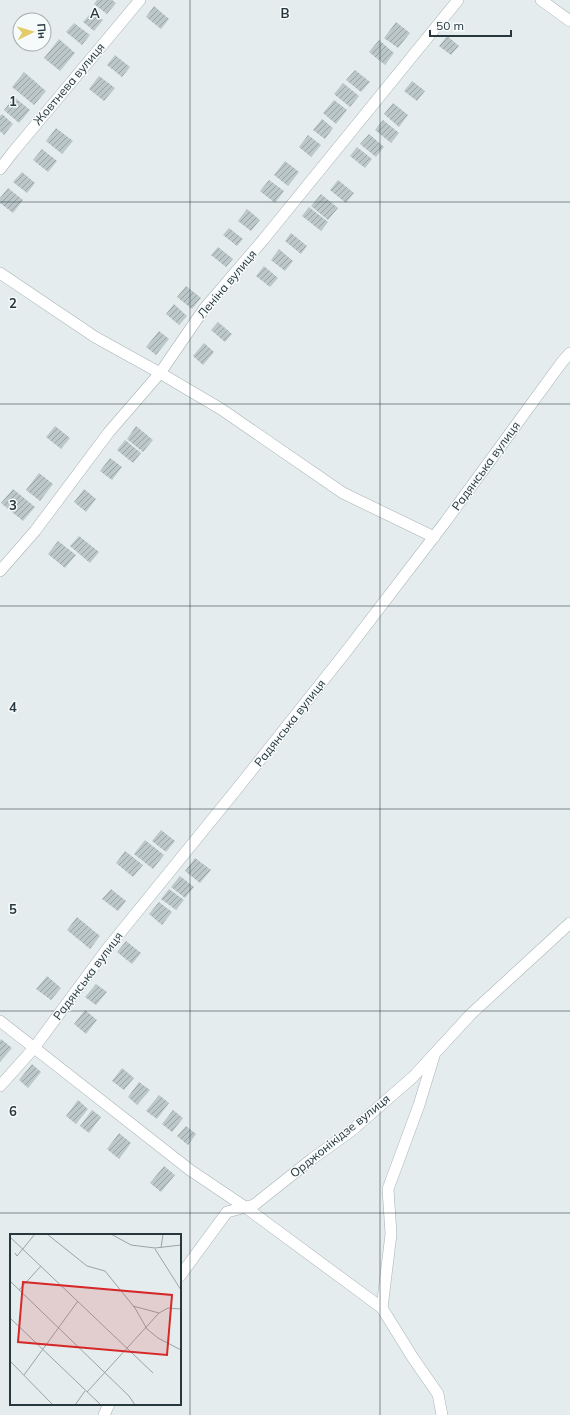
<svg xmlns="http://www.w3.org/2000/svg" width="570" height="1415" viewBox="0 0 570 1415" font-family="Mulish,sans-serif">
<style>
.building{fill:url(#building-hatch)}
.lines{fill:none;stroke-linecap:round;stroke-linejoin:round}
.street-casing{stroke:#a8b2b5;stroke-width:12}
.street{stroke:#fff;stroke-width:11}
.grid{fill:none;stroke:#26373e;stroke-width:1;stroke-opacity:0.55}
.labels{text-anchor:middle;stroke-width:3;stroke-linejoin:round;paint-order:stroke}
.street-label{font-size:12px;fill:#26373e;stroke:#f6fafa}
.inset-road{fill:none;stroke:#99a4a7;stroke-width:1}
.view{fill:#d62828;fill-opacity:0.15;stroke:#d62828;stroke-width:2}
.inset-edge{fill:none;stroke:#26373e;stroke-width:2}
.grid-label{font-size:13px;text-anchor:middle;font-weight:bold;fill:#26373e;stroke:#f6fafa;stroke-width:3;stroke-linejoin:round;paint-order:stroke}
</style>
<defs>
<pattern id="building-hatch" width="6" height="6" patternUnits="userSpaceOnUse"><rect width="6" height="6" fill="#bbc7c8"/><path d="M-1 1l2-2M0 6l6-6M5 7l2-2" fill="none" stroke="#98a2a4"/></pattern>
</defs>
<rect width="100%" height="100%" fill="#e5eced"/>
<g class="building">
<polygon points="97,0 112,0 116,3 107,14 94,4"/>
<polygon points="154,6 169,19 161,29 146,17"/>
<polygon points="92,12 103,20 94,31 83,22"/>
<polygon points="396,22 410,33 398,48 384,38"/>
<polygon points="74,23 90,35 82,45 66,32"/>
<polygon points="447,36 459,46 451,55 439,46"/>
<polygon points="59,39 75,53 60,71 44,58"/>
<polygon points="379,40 394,53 385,65 369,52"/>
<polygon points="115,55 130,67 122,77 107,65"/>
<polygon points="355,70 370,82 361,92 346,80"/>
<polygon points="24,72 46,91 34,105 12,87"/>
<polygon points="99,76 115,88 104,101 89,89"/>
<polygon points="412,81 425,91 417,101 404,91"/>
<polygon points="343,83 359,96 350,107 334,94"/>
<polygon points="14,97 30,110 19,123 4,110"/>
<polygon points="334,100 347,110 336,124 323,113"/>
<polygon points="393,103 408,115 399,127 384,114"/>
<polygon points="2,114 13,124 4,135 0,131 0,116"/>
<polygon points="322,119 333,128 325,139 313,130"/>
<polygon points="383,120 399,133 391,143 375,130"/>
<polygon points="56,128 73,141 62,154 46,141"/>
<polygon points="369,134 384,147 376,157 360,144"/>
<polygon points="308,135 321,145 311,157 299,147"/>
<polygon points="357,147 372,159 365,168 350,156"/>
<polygon points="42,149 57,161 48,172 33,160"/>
<polygon points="285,161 299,172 288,186 274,175"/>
<polygon points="22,172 35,183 27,193 13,182"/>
<polygon points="269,180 284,191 275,203 260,191"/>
<polygon points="338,180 354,193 346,203 330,190"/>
<polygon points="8,188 23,200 13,213 0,203 0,198"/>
<polygon points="321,194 338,208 328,220 311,206"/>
<polygon points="309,207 328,222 321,231 302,216"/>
<polygon points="247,209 260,220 251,231 238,221"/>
<polygon points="229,228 243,239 237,246 223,235"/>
<polygon points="291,233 307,246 301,254 285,241"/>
<polygon points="218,247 233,259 226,267 211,255"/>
<polygon points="279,249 293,261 285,271 271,260"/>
<polygon points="264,266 278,278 270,287 256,276"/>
<polygon points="186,286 201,298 192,309 177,297"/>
<polygon points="174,304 187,316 179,325 166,314"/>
<polygon points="218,322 232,334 225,342 211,330"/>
<polygon points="159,331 169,339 156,355 146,347"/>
<polygon points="204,343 214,352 203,365 193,356"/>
<polygon points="55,426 70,438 61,449 46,437"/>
<polygon points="136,426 153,440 143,452 127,439"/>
<polygon points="125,440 141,453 133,463 117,450"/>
<polygon points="110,458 122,467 112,480 100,471"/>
<polygon points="39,473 53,484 40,501 26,490"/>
<polygon points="13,489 35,507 23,521 1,503"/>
<polygon points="84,489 96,499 86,512 74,502"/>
<polygon points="79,536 99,552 90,563 70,546"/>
<polygon points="58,541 76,555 65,568 48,554"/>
<polygon points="161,830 175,841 166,852 152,841"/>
<polygon points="145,840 164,855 153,869 134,854"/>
<polygon points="125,851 143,865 133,877 116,863"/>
<polygon points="195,858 211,870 200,883 185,871"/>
<polygon points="180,876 194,887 185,898 171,887"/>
<polygon points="111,889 126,901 118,911 102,899"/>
<polygon points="169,889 184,900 176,910 161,899"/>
<polygon points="159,902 172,912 162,925 149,914"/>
<polygon points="77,917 100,936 90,949 67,930"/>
<polygon points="126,941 141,953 132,964 117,952"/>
<polygon points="47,976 61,988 51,1000 36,989"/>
<polygon points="96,984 107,992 96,1005 85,997"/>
<polygon points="85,1010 97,1020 86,1034 74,1024"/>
<polygon points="1,1039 12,1048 0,1062 0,1041"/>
<polygon points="32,1064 41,1072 28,1088 19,1080"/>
<polygon points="122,1068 134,1078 124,1090 112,1081"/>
<polygon points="139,1082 150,1090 137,1105 128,1097"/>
<polygon points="159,1095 169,1103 157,1119 146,1111"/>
<polygon points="78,1100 88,1109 76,1124 66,1116"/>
<polygon points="92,1110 101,1117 89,1133 80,1126"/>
<polygon points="173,1110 183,1118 172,1132 162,1124"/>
<polygon points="186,1126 196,1134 188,1145 177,1136"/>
<polygon points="119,1133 131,1143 119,1159 107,1149"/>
<polygon points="164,1166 175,1175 161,1192 150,1183"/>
</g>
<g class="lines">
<g class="street-casing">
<g id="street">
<polyline points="541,0 570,21"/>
<polyline points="0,169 13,152 140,0"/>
<polyline points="0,273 95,337 160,373 221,409 343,493 434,537"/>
<polyline points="0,571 35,531 109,432 160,373 204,309 263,240 458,0"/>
<polyline points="0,1021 190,1170 245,1207 382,1308"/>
<polyline points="434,1056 419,1105 388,1189 391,1234 382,1308 413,1358 438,1394 442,1415"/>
<polyline points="0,1086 34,1048 107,949 236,790 345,653 446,521 562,362 570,353"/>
<polyline points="180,1276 227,1212 254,1205 312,1159 351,1131 413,1077 471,1014 570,923"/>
<polyline points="104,1415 109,1404"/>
</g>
</g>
<use href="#street" class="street"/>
</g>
<path class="grid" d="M190,0V1415M380,0V1415M0,202H570M0,404H570M0,606H570M0,809H570M0,1011H570M0,1213H570"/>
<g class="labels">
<g class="street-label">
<text transform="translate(69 84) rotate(-50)" y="4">Жовтнева вулиця</text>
<text transform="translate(227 284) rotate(-50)" y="4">Леніна вулиця</text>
<text transform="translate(486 466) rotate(-54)" y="4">Радянська вулиця</text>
<text transform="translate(290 723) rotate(-52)" y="4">Радянська вулиця</text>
<text transform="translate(88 976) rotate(-53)" y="4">Радянська вулиця</text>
<text transform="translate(340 1136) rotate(-39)" y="4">Орджонікідзе вулиця</text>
</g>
</g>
<g transform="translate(10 1234)">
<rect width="171" height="171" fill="#e5eced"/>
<path class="inset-road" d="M37,0L77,32L95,37L125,74L137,95L148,104L171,116M101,0L121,11L145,14L171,11M0,3L143,139M151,14L153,0M145,15L171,56M5,19L7,22L25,0M0,47L119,162L125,171M9,56L31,32M123,72L149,79L158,74L171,75M0,84L91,171M0,127L43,171M14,141L68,67M77,158L149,79M65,171L75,157"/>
<path class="view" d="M13,48L162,61L157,121L8,108Z"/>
<rect width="171" height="171" class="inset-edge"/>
</g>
<g class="grid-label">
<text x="95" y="18">A</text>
<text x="285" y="18">B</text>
<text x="13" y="106">1</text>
<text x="13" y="308">2</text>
<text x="13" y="510">3</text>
<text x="13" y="712">4</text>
<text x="13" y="914">5</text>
<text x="13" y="1116">6</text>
</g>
<g transform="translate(32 32) rotate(85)"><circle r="19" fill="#f6fafa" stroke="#a3acaf"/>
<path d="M0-3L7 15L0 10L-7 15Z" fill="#e5cc6b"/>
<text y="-6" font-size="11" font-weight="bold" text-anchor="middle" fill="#26373e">Пн</text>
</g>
<path d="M430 30v6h81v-6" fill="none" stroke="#26373e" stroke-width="2"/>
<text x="436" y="30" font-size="12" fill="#26373e" stroke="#f6fafa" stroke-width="3" paint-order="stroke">50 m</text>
</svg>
